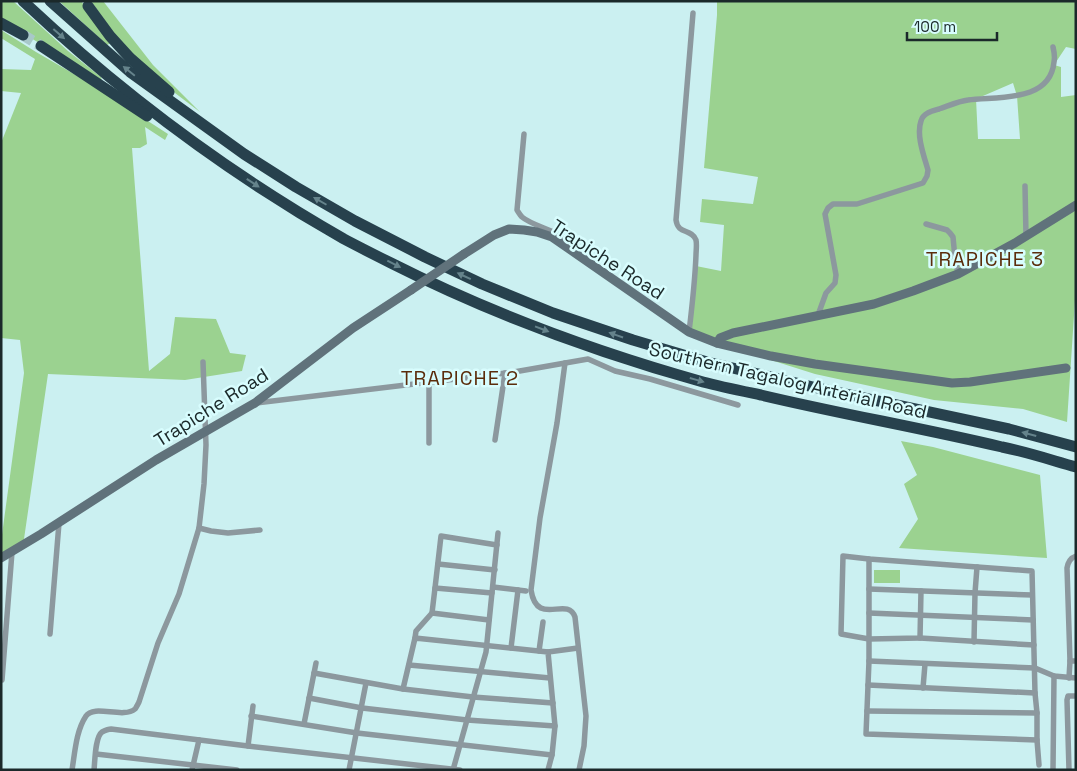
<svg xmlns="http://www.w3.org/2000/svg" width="1077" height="771" viewBox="0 0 1077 771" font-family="'Space Grotesk',sans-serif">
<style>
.green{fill:#9bd290;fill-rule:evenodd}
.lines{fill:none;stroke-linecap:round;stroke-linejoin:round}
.highway-tunnel{stroke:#a8c8c9;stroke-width:11;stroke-dasharray:11 5.5;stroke-linecap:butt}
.street{stroke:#8c989e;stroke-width:5.5}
.secondary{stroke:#60727b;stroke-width:9}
.highway{stroke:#27414d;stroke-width:11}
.secondary-bridge{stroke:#60727b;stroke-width:9}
.oneway{fill:#65838b}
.labels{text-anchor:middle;stroke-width:5;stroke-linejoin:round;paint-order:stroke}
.street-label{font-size:19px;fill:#1b292a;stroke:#d8fdfe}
.neighbourhood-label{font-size:20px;letter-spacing:1px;fill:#5b2d0c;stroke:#d8fdfe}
</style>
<rect width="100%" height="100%" fill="#cbf0f1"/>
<g class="green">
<polygon points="1,1 13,1 68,51 101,77 102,81 1,20"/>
<polygon points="59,1 81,1 111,43 107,45"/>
<polygon points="91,1 103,1 153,65 200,112 154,77 118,39"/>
<path d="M717,1H1076V49L1066,47L1054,65L1061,67V97L1076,95V285L1067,422L1023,409L934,400L815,374L717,343L689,332L696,266L721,271L724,225L700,222L702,199L753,204L758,177L704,168L717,15ZM1013,83L1017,96L1020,139H978L976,99Z"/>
<polygon points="1,30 36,52 86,81 168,134 165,140 145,127 147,144 140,148 132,148 149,371 170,354 175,317 216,319 230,353 246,355 242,371 185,380 48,374 24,539 21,546 1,558 1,542 24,373 20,340 1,338 1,143 21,93 1,91 1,69 31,70 35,59 1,38"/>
<polygon points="901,441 933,447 1040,475 1047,558 899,548 918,519 904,484 917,475"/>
<rect x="874" y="570" width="26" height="13"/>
</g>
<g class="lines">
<polyline class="highway-tunnel" points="23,35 41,46"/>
<g class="street">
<path d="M524,134L517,210C519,213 520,215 522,217C536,229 575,233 578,255"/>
<polyline points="1025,186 1026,236"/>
<polyline points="926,224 947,230 950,233 953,237 955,258 958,274"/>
<path d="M818,315L826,293L835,283L836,275L825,214L828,208L833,204H857L923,183L927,176L928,170C924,156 916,135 921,121C923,113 932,111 939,109C948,106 959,101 968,100C997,96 1050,103 1054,62C1055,57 1054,51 1053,47"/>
<path d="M689,332C692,307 695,281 696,255C696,251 697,245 696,240C691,228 678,235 676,220L693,13"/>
<path d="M565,363L557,423L540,518L531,590C537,628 567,595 575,617L586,716L584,746L579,770"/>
<polyline points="256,403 514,372 588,359 615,371 650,379 738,405"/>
<polyline points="495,440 505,373"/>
<polyline points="429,443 429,382"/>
<polyline points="199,528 211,531 228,533 260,530"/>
<path d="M1076,556C1070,558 1068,562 1067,568L1070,661H1076"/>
<polyline points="869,559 869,661 866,734 1037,740"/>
<polyline points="438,564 495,570"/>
<polyline points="493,587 526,591"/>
<polyline points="435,588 441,536 497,545"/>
<polyline points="869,589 1032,595"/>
<polyline points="921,591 920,638 869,639 841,634 843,556 869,559 1032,571 1035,693 1037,713 1037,740 1039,765"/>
<polyline points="432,613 489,620"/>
<polyline points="869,613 1033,620"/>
<polyline points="50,634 59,523"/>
<polyline points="415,638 416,631 432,613 435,588 492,593"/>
<polyline points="920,638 1034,645"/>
<polyline points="974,642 975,593 977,567"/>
<polyline points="511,648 518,590"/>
<polyline points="539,651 543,622"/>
<polyline points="548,652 578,648"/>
<polyline points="869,661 1035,668 1054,676 1076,678"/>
<polyline points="409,665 550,678"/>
<polyline points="314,673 403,689 415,638 548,652 555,726 552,755 548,770"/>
<polyline points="1069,678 1070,661"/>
<polyline points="2,680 12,552"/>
<polyline points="868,685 1035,693"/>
<polyline points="923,688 925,664"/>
<polyline points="403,689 473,697 553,703"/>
<polyline points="309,698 362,708 467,720 555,726"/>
<polyline points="867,711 1037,713"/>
<polyline points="251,716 357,733 552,755"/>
<polyline points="304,724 316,663"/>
<polyline points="248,746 253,706"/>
<polyline points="96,754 237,770"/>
<path d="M72,770C75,752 76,731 86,716C94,704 123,719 135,709C136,708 138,704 139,702L158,643L179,594L199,528L204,484L206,445L203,362"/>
<path d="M94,770C95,761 95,737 102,732C104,731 109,729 111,729L248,746L460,770"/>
<polyline points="192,770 199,740"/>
<polyline points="349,770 366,683"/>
<polyline points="453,770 486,652 498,533"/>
<polyline points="1053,770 1054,676"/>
<polyline points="1069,770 1067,700 1068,696 1076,696"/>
</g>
<g class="secondary">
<polyline points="464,254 494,235 509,229 524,230 537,232 552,237 578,255 689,332 717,343 720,338 733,333 874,304 913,291 958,274 1015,243 1076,205"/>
<polyline points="717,343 771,356 815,364 952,383 970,382 1066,368"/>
<polyline points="1,558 41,534 156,460 255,403 353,328 411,290"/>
</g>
<g class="highway">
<path d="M23,1C120,92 228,173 344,239C359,247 375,255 391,263C490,313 596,352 703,382C722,387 742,391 761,395C841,414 922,428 1002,447C1027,452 1051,460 1076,467"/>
<polyline points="50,1 130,72 244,154 296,187 355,221 425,257 482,284 553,313 633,340 707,362 813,387 1009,429 1076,447"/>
<polyline points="88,6 110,36 130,58 169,92"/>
<polyline points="1,23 23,35"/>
<polyline points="41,46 147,116"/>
</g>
<polyline class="secondary-bridge" points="411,290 464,254"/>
</g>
<defs><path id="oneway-solid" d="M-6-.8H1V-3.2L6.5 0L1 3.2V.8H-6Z" transform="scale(1.25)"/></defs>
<g class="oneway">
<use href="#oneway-solid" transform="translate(59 34) rotate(41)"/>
<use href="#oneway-solid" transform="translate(129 71) rotate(-141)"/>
<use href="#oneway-solid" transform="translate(253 183) rotate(33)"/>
<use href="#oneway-solid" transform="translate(320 201) rotate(-150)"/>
<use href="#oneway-solid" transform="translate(394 264) rotate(27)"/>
<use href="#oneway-solid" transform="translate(464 276) rotate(-155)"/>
<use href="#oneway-solid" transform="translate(542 329) rotate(21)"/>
<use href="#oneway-solid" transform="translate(616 335) rotate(-161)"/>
<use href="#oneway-solid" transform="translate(697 380) rotate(16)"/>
<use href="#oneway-solid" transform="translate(1029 434) rotate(-165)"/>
</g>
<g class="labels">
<g class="street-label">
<text transform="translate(608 259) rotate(33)" y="7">Trapiche Road</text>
<text transform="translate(788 380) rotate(13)" y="7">Southern Tagalog Arterial Road</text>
<text transform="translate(211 407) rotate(-32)" y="7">Trapiche Road</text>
</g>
<g class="neighbourhood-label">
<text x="985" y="266">TRAPICHE 3</text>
<text x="460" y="385">TRAPICHE 2</text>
</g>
</g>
<rect width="1077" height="771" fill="none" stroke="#1b292a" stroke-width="5"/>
<path d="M907 32v8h90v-8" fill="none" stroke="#1b292a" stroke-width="2.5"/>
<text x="914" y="32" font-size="15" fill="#1b292a" stroke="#d8fdfe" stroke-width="4" paint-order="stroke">100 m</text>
</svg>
